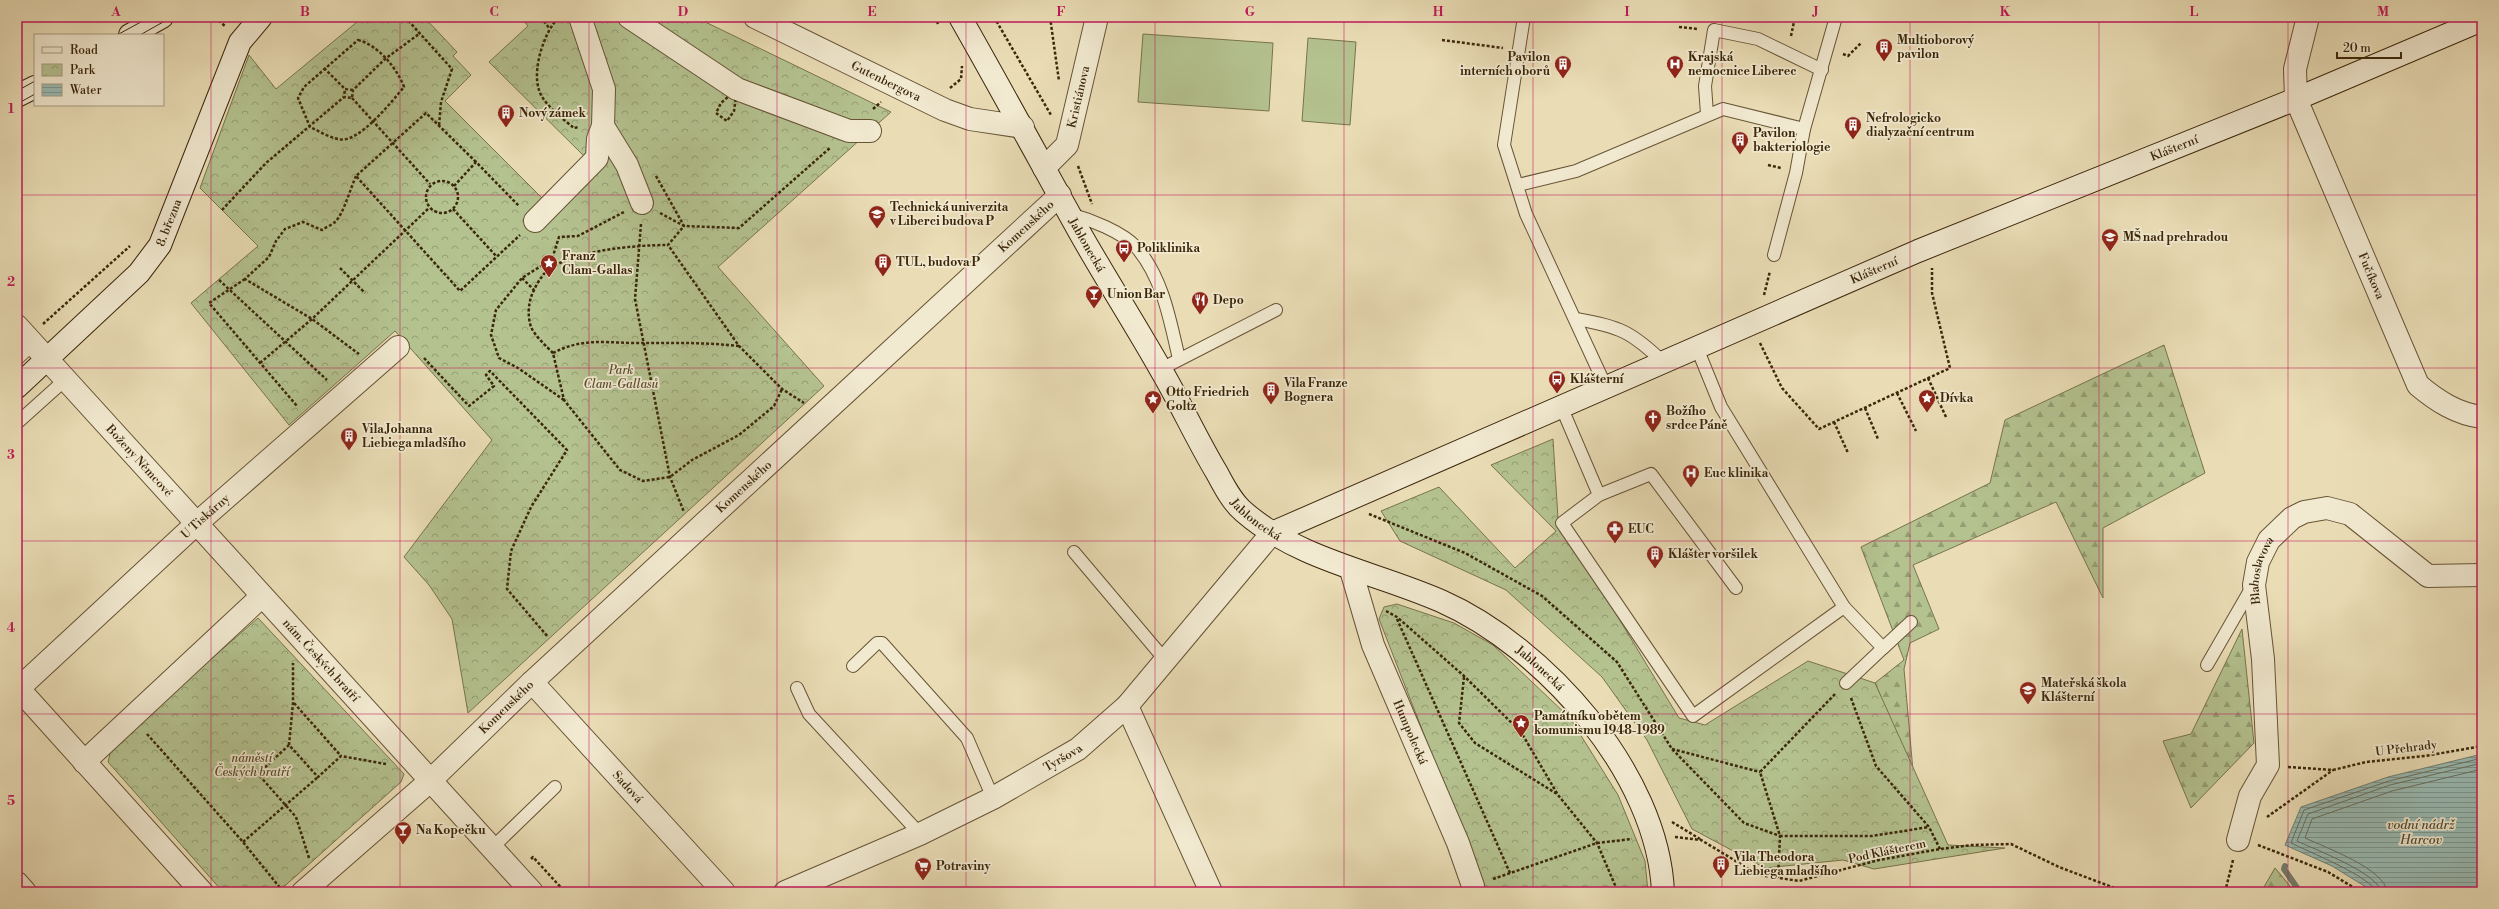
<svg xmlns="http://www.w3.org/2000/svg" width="2499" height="909" viewBox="0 0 2499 909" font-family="'Libre Bodoni',serif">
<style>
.grass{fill:#b4c290;stroke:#78744d}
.forest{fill:url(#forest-firs);stroke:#78744d}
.park{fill:url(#park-crowns);stroke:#78744d}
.water{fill:url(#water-rules);stroke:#738070}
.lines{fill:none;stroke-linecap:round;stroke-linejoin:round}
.shore{stroke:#6a715f;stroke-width:1}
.stream{stroke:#738070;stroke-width:6}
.lane-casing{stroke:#675435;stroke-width:14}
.street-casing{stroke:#675435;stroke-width:24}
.secondary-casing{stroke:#3b270a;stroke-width:24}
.path{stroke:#3b270a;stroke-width:2.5;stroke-dasharray:3 2;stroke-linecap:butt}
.lane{stroke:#f1e9d0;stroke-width:12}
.street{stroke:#f1e9d0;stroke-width:22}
.secondary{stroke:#f1e9d0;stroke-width:22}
.tram{stroke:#3b270a;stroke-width:1}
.grid{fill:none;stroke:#c2185b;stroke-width:1;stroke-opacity:0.55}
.labels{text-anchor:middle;stroke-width:3.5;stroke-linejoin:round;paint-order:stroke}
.poi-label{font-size:12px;font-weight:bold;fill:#3b270a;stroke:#f1e9d0;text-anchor:start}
.street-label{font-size:12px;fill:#3b270a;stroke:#f1e9d0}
.park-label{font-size:12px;font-style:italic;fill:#594e2c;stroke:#f1e9d0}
.water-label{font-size:13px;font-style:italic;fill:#524c34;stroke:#f1e9d0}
.neatline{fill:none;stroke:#c2185b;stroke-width:1.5}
.grid-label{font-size:13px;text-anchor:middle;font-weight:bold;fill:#c2185b}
</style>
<defs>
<pattern id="forest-firs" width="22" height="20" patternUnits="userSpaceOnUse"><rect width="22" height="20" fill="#b4c290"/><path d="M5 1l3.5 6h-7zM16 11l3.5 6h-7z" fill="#949e74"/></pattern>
<pattern id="park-crowns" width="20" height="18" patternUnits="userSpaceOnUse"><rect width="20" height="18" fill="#b4c290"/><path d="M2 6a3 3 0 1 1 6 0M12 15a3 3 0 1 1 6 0" fill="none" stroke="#949e74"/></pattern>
<pattern id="water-rules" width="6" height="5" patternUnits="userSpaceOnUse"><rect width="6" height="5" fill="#99bbb4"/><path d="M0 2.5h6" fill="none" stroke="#7e9891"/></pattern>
</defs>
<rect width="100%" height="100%" fill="#eaddb6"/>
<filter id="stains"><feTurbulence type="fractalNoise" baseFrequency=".005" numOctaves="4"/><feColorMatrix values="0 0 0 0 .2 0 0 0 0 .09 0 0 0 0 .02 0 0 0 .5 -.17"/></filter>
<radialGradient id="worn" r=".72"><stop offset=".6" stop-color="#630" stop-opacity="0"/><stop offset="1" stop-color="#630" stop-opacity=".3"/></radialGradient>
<g class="grass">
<polygon points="1143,34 1273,43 1269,111 1138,102"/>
<polygon points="1308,38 1356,42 1350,125 1302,121"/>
</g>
<g class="forest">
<polygon points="2164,345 2205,473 2103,528 2103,598 2056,502 1913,565 1939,629 1910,643 1904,669 1913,771 1875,683 1904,660 1861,547 1990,483 2005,420"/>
<polygon points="2242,629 2254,743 2191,808 2163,741 2191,734"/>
<polygon points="2275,868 2295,892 2261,892"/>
</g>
<g class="park">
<polygon points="363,17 424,17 457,52 453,56 471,75 445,101 545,201 586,158 489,62 528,26 520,17 695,17 891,112 718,267 824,386 468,713 452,619 429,585 404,557 492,440 395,331 289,425 191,303 258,246 200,188 249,55 276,89"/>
<polygon points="1553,439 1558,518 1679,718 1705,725 1808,661 1875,683 1948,845 2005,848 1874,869 1843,860 1765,868 1692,829 1647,740 1602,677 1506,590 1400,541 1381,511 1439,487 1515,568 1556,531 1491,465"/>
<polygon points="1397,604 1454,623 1493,645 1570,718 1618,795 1645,861 1648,892 1497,892 1483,886 1379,619 1384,607"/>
<polygon points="258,618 404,774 401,782 278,892 223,892 108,762 112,746"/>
</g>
<polygon class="water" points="2482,754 2482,892 2374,892 2332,866 2285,845 2301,807 2388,777"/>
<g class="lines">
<g class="shore">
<path d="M2376,892C2374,878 2305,850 2291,843L2304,810L2389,781L2482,758"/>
<path d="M2381,892C2380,874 2314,849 2297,841L2308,814L2390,785L2482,763"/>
<path d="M2387,892C2386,869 2324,847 2305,838L2312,819L2392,791L2482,769"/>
</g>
<polyline class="stream" points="2285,866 2284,869 2300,892"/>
<g class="lane-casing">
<g id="lane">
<polyline points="1524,17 1504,145 1526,214 1606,387"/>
<polyline points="1707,114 1705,86 1714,30 1758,39 1822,70"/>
<polyline points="1518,185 1576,171 1723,109 1804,129"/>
<path d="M1070,214C1089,219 1123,232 1137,248C1163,279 1170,320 1179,359"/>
<polyline points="1774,255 1796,173 1804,129 1836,17"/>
<path d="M1576,319C1619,326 1632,332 1664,363"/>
<polyline points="1697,348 1721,407 1844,607 1883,648 1846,683"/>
<polyline points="17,359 33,344"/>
<polyline points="1161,369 1276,310"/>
<polyline points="1561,406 1599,495 1562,523 1693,716 1844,607"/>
<polyline points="17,423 66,379"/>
<polyline points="1599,495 1651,474 1736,588"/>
<polyline points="1074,552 1166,661"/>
<polyline points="1883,648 1911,622"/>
<polyline points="2207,665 2252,587"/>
<polyline points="853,666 877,643 882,643 967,738 993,798"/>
<polyline points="797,688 809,714 920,834"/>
<polyline points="492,848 555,787"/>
</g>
</g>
<g class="street-casing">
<g id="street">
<polyline points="580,17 604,89 603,126 627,165 642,203"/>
<polyline points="629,17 737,89 849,131 870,131"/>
<path id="s1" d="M755,17L945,110L970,119L1023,127"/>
<path id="s2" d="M2308,17L2295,69L2296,99L2418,385C2437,401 2457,414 2482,417"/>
<path id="s3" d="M1044,168L1067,145L1097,17"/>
<polyline points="535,221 597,158 598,139 603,126"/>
<path id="s4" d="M17,326L532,892"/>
<path id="s5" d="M1351,570L1373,645L1458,843L1473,886V892"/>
<path id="s6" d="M532,682L724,892"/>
<polyline points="19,689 202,892"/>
<path id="s7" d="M17,690L196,524L398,347"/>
<polyline points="1127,706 1211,892"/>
<polyline points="84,762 262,596"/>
<path id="s8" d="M2238,840L2250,796L2268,765L2263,659L2254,585L2258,562L2269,540L2292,518L2304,512L2327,508L2350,514L2428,576L2482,575"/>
<polyline points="17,883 25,892"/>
<path id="s9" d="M303,892L430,781L532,682L1060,195"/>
<path id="s10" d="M785,892L920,834L993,798L1078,749L1127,706L1272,533"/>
</g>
</g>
<g class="secondary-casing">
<g id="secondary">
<path id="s11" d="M960,17C1001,89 1040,161 1080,233C1106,279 1135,324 1161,370C1181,404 1197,440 1217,473C1224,486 1232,502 1244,512C1299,560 1375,572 1441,601C1545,647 1658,774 1663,892"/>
<polyline points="130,35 162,17"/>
<polyline points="17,96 35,87"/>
<path id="s12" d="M17,387L139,273L160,245L240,42L261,17"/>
<path id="s13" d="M1272,533L1918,251L2296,99L2482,20"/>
</g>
</g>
<g class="path">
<polyline points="215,17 226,27"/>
<polyline points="405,17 452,69 441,102 439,126"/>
<polyline points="541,17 549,28"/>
<polyline points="935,17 938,24"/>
<polyline points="994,17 1051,115"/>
<polyline points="1050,17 1059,81"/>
<path d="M558,18C544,33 532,69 539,90C543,104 563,119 574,128L579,127"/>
<polyline points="1679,27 1698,29"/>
<polyline points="1791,36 1795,17"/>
<path d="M358,40C378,45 397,68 404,87C392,101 358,145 338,139C328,137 319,131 310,127L298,98L304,87Z"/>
<polyline points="1442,40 1503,48"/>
<polyline points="1843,54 1848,56 1861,43"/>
<polyline points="324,68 345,89"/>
<polyline points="950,88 961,79 962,66"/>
<polygon points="737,89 734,111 727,121 716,113 721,103"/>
<polyline points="353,90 345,89 344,97 352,98 353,90 385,59 419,34"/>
<polyline points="352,98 430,184"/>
<polyline points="873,109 881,102"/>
<polyline points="476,162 426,113 356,176 460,291 520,235"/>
<polyline points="1768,165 1781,168"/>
<polyline points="1078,166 1092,204"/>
<path d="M356,176C351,187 343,215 335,222C332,225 326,227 322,230L303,222L285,229L276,241L269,257L245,279L312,319L359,354"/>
<polyline points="656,176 684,226 668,245 739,346 782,389 804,403"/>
<circle cx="442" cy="197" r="16"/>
<polyline points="454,186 476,162 519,206"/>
<polyline points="453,209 497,257"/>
<polyline points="222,210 266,163 344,97"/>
<polyline points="660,213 684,226 739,228 831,147"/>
<polyline points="641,224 635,299 670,477 684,512"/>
<polyline points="340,268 365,293"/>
<polyline points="522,278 534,290"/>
<polyline points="245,279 209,303 297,406"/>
<polyline points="219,280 327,380"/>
<polyline points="1764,295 1770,271"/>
<polyline points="43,324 130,246"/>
<polyline points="1760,343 1782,388 1819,429 1950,368 1932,293 1932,268"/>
<path d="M739,346C702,342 667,343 631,343C600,342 580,339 553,353L564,400L620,470L643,481L670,477L692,460L739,435L774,406L782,389"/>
<path d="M553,353C546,346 535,336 531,327C528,318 528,307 531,297C534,289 540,277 547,271C573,250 635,245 668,245"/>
<polyline points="424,358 469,406 494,386 486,375 490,371 567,450 531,507 511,551 507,589 548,637"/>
<polyline points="260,363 312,319 429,208"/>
<polyline points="1928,378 1946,417"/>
<polyline points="1897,393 1916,431"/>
<polyline points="564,400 518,368 499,358 491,335 496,310 522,278 552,259 559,237 578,236 624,212"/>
<polyline points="1865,408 1878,439"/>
<polyline points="1834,422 1848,453"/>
<polyline points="1369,514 1465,553 1542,596 1617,662 1672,749 1744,823 1780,836 1778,878"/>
<polyline points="1386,611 1397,617 1464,676 1521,732 1558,795 1597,843 1618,892"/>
<polyline points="1397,619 1510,873"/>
<polyline points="1464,677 1459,723 1475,743 1557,794"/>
<polyline points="1835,694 1760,772 1780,836 1872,836 1929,827"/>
<polyline points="1851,698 1876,766 1929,827 1940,849"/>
<polyline points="294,703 341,756"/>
<polyline points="147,734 243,842 281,889"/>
<polyline points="289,745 293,703 293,663"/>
<polyline points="1672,749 1760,772"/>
<polyline points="2288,767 2333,770 2366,762 2425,756 2482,746"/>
<polyline points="2267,817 2333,770"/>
<polyline points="1672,822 1700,839"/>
<polyline points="1675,837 1701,840 1759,875 1799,881 1879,860 1940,849 1972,845 2011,844 2059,867 2125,892"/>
<polyline points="243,842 318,777"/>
<polyline points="2258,845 2328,872 2361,892"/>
<polyline points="309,858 296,817 258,774 289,745 318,777 341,756 386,764"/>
<polyline points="531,859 533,857 565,892"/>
<polyline points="1493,879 1597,843 1632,839"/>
<polyline points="2225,892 2233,860"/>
<polyline points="2266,892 2269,892"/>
</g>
<use href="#lane" class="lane"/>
<use href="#street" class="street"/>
<use href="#secondary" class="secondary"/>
<g class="tram">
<polyline points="117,35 150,17"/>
<polyline points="140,35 172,17"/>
<polyline points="17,91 35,81"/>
<polyline points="17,104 35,94"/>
</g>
</g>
<path class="grid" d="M211,17V892M400,17V892M589,17V892M777,17V892M966,17V892M1155,17V892M1344,17V892M1533,17V892M1722,17V892M1910,17V892M2099,17V892M2288,17V892M17,195H2482M17,368H2482M17,541H2482M17,714H2482"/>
<defs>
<g id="building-pin" transform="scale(0.9)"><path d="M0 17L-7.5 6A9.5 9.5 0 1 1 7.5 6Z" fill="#8f2418" stroke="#f1e9d0"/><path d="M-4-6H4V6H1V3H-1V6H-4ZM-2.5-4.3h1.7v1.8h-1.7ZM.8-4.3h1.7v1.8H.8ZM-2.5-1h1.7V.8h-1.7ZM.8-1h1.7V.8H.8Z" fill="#fff"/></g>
<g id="hospital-pin" transform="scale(0.9)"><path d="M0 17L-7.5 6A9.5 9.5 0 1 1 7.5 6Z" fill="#8f2418" stroke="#f1e9d0"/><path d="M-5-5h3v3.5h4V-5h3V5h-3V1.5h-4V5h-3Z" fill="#fff"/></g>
<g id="university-pin" transform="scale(0.9)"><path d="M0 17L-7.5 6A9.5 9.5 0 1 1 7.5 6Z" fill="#8f2418" stroke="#f1e9d0"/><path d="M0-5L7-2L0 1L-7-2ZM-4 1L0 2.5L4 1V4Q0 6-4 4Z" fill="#fff"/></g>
<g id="school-pin" transform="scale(0.9)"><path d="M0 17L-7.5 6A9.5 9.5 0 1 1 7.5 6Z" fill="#8f2418" stroke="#f1e9d0"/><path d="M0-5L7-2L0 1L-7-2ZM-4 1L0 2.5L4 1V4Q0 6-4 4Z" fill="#fff"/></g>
<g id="bus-pin" transform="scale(0.9)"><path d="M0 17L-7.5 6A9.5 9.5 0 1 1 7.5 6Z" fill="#8f2418" stroke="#f1e9d0"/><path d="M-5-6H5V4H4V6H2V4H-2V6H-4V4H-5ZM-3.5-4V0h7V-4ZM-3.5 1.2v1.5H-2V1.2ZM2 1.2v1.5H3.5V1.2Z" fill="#fff"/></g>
<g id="sight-pin" transform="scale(0.9)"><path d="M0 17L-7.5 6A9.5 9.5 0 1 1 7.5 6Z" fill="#8f2418" stroke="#f1e9d0"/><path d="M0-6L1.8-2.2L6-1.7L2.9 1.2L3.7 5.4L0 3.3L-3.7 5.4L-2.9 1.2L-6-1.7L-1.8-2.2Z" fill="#fff"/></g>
<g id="bar-pin" transform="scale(0.9)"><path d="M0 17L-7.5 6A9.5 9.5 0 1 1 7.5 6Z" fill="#8f2418" stroke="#f1e9d0"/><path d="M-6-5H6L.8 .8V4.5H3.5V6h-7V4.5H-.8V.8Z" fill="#fff"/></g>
<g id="restaurant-pin" transform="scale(0.9)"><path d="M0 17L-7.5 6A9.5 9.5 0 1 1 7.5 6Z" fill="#8f2418" stroke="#f1e9d0"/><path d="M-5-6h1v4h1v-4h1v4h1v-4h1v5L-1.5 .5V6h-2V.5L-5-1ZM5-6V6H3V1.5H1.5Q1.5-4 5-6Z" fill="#fff"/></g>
<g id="church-pin" transform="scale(0.9)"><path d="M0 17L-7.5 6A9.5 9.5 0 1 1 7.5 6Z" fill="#8f2418" stroke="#f1e9d0"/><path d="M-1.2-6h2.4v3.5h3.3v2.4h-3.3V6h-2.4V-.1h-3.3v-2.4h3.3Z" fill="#fff"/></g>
<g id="pharmacy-pin" transform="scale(0.9)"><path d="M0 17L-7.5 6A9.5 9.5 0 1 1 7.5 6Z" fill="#8f2418" stroke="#f1e9d0"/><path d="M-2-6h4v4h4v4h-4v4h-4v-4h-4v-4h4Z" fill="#fff"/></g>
<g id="supermarket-pin" transform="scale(0.9)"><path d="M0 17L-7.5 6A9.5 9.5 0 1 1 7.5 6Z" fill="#8f2418" stroke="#f1e9d0"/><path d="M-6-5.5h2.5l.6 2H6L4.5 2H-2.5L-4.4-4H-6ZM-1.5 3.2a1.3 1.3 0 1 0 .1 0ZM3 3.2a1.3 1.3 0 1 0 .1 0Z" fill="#fff"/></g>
</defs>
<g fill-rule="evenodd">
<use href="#building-pin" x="1884" y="47"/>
<use href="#building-pin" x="1563" y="64"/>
<use href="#hospital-pin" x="1675" y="64"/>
<use href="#building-pin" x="506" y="113"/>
<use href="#building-pin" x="1853" y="125"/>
<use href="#building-pin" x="1740" y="140"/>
<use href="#university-pin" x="877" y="214"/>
<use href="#school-pin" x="2110" y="237"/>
<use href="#bus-pin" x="1124" y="248"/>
<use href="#building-pin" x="883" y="262"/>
<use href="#sight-pin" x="549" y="263"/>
<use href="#bar-pin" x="1094" y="294"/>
<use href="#restaurant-pin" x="1200" y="300"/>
<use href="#bus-pin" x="1557" y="379"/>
<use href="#building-pin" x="1271" y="390"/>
<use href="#sight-pin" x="1927" y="398"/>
<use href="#sight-pin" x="1153" y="399"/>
<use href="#church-pin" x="1653" y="418"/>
<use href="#building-pin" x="349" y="436"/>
<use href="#hospital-pin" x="1691" y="473"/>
<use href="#pharmacy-pin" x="1615" y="529"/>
<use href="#building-pin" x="1655" y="554"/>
<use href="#school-pin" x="2028" y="690"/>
<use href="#sight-pin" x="1521" y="723"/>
<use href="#bar-pin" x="403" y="830"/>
<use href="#building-pin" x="1721" y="864"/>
<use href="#supermarket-pin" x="923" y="866"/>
</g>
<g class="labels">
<g class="poi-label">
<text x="1897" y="44">Multioborový<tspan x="1897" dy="14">pavilon</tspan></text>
<text x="1550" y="61" text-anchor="end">Pavilon<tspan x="1550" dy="14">interních oborů</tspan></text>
<text x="1688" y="61">Krajská<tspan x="1688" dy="14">nemocnice Liberec</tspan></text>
<text x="519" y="117">Nový zámek</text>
<text x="1866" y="122">Nefrologicko<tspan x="1866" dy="14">dialyzační centrum</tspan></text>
<text x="1753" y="137">Pavilon<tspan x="1753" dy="14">bakteriologie</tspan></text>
<text x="890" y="211">Technická univerzita<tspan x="890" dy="14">v Liberci budova P</tspan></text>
<text x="2123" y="241">MŠ nad prehradou</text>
<text x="1137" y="252">Poliklinika</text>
<text x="562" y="260">Franz<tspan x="562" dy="14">Clam-Gallas</tspan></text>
<text x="896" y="266">TUL, budova P</text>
<text x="1107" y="298">Union Bar</text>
<text x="1213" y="304">Depo</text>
<text x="1570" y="383">Klášterní</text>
<text x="1284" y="387">Vila Franze<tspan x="1284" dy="14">Bognera</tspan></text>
<text x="1166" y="396">Otto Friedrich<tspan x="1166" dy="14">Goltz</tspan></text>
<text x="1940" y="402">Dívka</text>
<text x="1666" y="415">Božího<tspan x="1666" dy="14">srdce Páně</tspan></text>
<text x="362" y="433">Vila Johanna<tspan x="362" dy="14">Liebiega mladšího</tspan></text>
<text x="1704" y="477">Euc klinika</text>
<text x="1628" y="533">EUC</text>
<text x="1668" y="558">Klášter voršilek</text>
<text x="2041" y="687">Mateřská škola<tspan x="2041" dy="14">Klášterní</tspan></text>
<text x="1534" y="720">Památníku obětem<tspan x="1534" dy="14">komunismu 1948-1989</tspan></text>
<text x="416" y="834">Na Kopečku</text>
<text x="1734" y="861">Vila Theodora<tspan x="1734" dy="14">Liebiega mladšího</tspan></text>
<text x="936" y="870">Potraviny</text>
</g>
<g class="street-label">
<text dy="4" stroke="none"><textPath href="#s1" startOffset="146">Gutenbergova</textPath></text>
<text dy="4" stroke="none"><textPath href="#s3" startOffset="82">Kristiánova</textPath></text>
<text dy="4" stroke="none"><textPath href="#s13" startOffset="981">Klášterní</textPath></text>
<text dy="4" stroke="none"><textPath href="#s12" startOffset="226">8. března</textPath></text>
<text dy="4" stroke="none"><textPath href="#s9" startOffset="983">Komenského</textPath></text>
<text dy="4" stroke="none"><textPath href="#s11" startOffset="261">Jablonecká</textPath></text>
<text dy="4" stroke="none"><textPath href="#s13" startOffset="657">Klášterní</textPath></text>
<text dy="4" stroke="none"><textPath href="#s2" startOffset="276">Fučíkova</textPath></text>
<text dy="4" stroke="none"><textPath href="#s4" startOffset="182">Boženy Němcové</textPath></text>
<text dy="4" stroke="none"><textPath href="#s9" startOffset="599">Komenského</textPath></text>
<text dy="4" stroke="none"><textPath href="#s7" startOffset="256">U Tiskárny</textPath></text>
<text dy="4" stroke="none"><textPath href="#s11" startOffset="585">Jablonecká</textPath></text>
<text dy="4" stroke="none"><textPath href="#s8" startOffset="278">Blahoslavova</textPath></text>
<text dy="4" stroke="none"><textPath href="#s4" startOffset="452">nám. Českých bratří</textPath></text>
<text dy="4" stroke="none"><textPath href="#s11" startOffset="909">Jablonecká</textPath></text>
<text dy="4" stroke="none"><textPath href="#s9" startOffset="275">Komenského</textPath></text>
<text dy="4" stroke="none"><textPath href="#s5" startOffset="173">Humpolecká</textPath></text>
<text transform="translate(2406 748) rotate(-7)" y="4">U Přehrady</text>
<text dy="4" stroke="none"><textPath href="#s10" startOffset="309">Tyršova</textPath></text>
<text dy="4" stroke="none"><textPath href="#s6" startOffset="142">Sadová</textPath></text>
<text transform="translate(1887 851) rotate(-12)" y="4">Pod Klášterem</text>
</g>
<g class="park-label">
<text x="621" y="374">Park<tspan x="621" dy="14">Clam-Gallasů</tspan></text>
<text x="252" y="762">náměstí<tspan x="252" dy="14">Českých bratří</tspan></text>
</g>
<g class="water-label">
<text x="2421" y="829">vodní nádrž<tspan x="2421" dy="15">Harcov</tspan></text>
</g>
</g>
<rect width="2499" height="909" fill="none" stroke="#eaddb6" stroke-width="44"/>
<rect x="34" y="34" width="130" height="72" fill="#f1e9d0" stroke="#a89b81"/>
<rect x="42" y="47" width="20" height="6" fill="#f1e9d0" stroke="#a89b81"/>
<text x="70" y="54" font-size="12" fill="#3b270a">Road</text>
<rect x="42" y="64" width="20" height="12" fill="url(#park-crowns)" stroke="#a89b81"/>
<text x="70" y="74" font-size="12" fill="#3b270a">Park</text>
<rect x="42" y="84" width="20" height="12" fill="url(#water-rules)" stroke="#a89b81"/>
<text x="70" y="94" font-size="12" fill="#3b270a">Water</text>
<path d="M2337 52v6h64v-6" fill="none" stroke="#3b270a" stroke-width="2"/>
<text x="2343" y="52" font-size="12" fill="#3b270a" stroke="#f1e9d0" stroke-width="3" paint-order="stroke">20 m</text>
<rect x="22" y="22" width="2455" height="865" class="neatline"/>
<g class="grid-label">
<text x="116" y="16">A</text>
<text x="305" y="16">B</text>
<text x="494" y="16">C</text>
<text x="683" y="16">D</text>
<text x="872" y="16">E</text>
<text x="1061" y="16">F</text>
<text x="1250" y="16">G</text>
<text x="1438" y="16">H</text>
<text x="1627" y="16">I</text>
<text x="1816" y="16">J</text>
<text x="2005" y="16">K</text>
<text x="2194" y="16">L</text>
<text x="2383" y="16">M</text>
<text x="11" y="113">1</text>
<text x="11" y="286">2</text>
<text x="11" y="459">3</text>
<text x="11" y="632">4</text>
<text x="11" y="805">5</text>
</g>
<rect width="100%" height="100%" filter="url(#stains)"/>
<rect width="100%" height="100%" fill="url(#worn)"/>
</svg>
